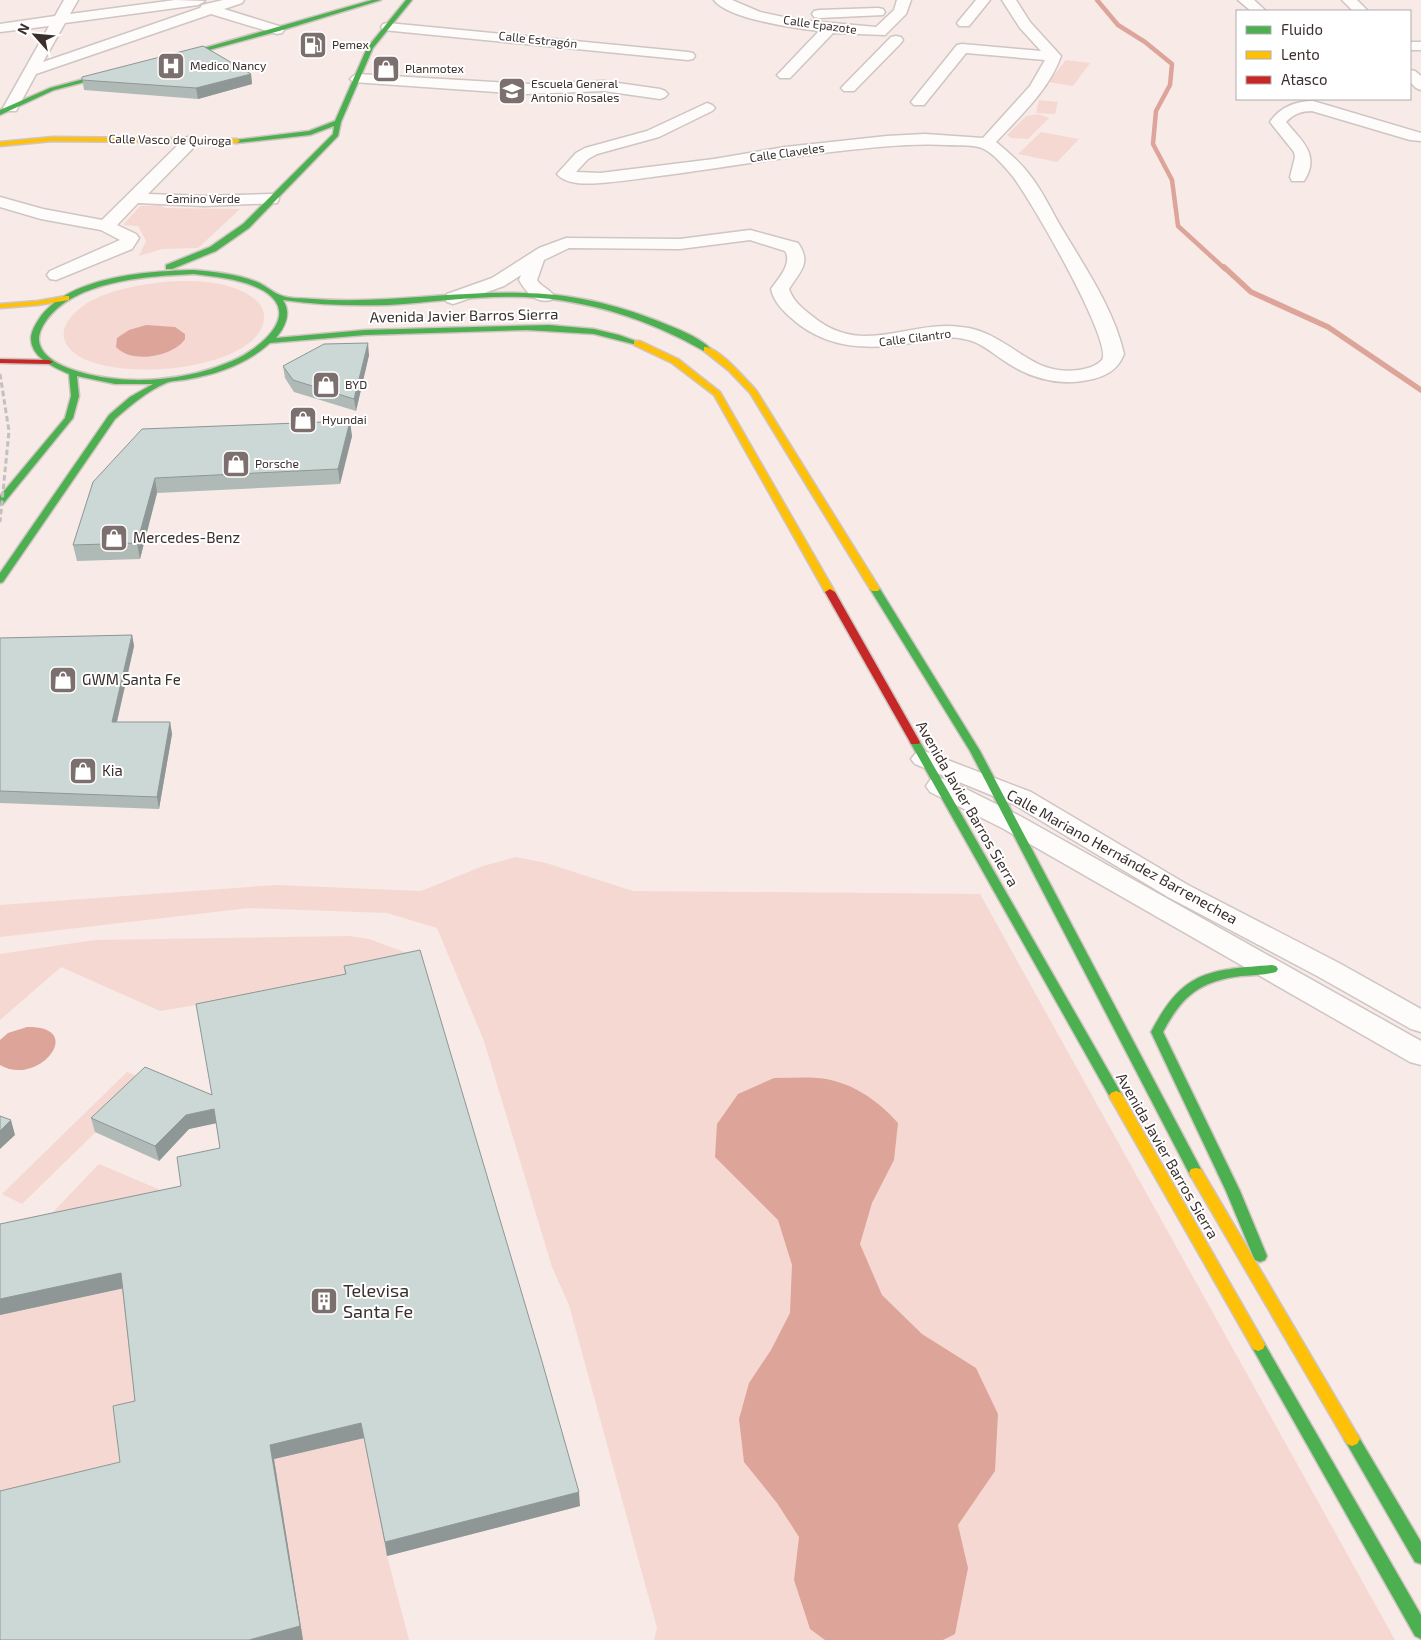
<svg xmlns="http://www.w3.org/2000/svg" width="1421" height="1640" viewBox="0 0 1421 1640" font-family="'Exo 2',sans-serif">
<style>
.green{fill:#f6d8d2}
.water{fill:#dda49a}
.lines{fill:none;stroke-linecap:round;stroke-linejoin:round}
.stream-far1{stroke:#dda49a;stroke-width:4.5}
.stream{stroke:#dda49a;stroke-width:5.5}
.street-casing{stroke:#cfc5c2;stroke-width:3}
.fast-casing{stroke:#cfc5c2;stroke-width:3}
.slow-casing{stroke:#cfc5c2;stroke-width:3}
.jam-casing{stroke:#cfc5c2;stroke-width:3}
.street{fill:#fefcfb;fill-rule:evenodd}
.fast{fill:#4caf50;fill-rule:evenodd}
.slow{fill:#ffc107;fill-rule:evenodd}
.jam{fill:#c62828;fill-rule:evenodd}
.rail{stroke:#c4c0c0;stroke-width:3;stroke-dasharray:5.5 3;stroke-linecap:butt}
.wall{fill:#afbab7}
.shaded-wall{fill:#8e9795}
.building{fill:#cbd8d5;stroke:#8e9795}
.labels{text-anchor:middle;stroke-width:4;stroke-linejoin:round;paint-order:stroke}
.far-street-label{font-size:12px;fill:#3a2f2d;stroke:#fff}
.far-poi-label{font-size:12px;fill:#3a2f2d;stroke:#fff;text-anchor:start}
.street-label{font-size:15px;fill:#3a2f2d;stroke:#fff}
.poi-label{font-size:15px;fill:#3a2f2d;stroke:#fff;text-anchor:start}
.near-poi-label{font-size:18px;fill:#3a2f2d;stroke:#fff;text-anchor:start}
</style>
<rect width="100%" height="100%" fill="#f7eae7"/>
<g class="green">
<polygon points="1066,60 1090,63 1073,86 1048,82"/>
<polygon points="1039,100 1058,102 1055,114 1036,113"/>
<polygon points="1038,114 1049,118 1028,139 1011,138 1007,135 1026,116"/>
<polygon points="1041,132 1079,139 1057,162 1018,154"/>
<polygon points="160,205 165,208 240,209 198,248 162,249 139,256 146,241 138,226 123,225 140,206"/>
<path d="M164,282C192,280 227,280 252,297C259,302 265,309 264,319C259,372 100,386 69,348C62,340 62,330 68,321C88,292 132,286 164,282Z"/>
<polygon points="516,857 546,863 633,891 980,894 1395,1640 654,1640 657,1628 569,1305 552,1267 484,1041 437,928 387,913 249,908 0,937 0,905 276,885 421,891 483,866"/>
<polygon points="349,936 369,939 407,953 346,980 160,1011 61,967 0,1020 0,954 95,940"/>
<polygon points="127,1072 148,1081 22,1204 2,1194"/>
<polygon points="99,1164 184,1200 34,1232"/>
<polygon points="125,1288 169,1465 0,1507 0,1315"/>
<polygon points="364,1438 387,1556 409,1640 303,1640 274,1459"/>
</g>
<g class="water">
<path d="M146,325L175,327L185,334V339C173,357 131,364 116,347L117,338L129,330Z"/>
<path d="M27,1027C88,1026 38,1088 0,1065V1040L8,1033Z"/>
<path d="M774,1078C788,1078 803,1077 817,1078C849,1080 878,1100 898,1123L894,1160L872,1203L860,1244L882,1295L922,1334L976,1368L998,1414L995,1471L958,1525L968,1568L955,1634L943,1640H825L810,1629L794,1580L799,1537L777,1503L744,1462L739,1419L749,1383L771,1350L790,1313L792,1265L778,1220L715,1157L717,1124L738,1094Z"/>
</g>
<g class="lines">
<polyline class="stream-far1" points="1097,0 1118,25 1145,42 1172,64 1170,85 1156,111 1153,144 1172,180 1178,226 1225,269"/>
<polyline class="stream" points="1224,267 1251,292 1328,327 1421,390"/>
<g class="street-casing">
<g id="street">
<polygon points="64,0 78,0 70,14 175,0 205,1 198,5 65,23 43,62 200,8 202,5 223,0 244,0 242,3 224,9 282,27 284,30 282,33 277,34 211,14 36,74 16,111 6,111 3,108 49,26 0,32 0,24 55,16"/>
<path d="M714,0H732L760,12L798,20L876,27L894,10L897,0H911L906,14L885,35L833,33L790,78H780L777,75L780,72L819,31C795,28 728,19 714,0Z"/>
<polygon points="976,0 990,0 969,26 959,26 957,23"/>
<path d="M1002,0H1016L1030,22L1061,56C1049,90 1020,116 996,142C1008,152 1020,162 1029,174C1042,190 1051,210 1061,227C1084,266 1114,309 1124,354C1118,369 1108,375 1093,379C1061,387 1030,379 1003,360C991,352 979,341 964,339C946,335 928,340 911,343C870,350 829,349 796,322C785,313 774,303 771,289C778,279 793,263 785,251L750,240L680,249L569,248L544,260L537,280C541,287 550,289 554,296L551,300C536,304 526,292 519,280L521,275L504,286L459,302L453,304L447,302L444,298L447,294L492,278L539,248L566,238L680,239L750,230L798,243C812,263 800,271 789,289C793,301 802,308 812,316C863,358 907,320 961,327C972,328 985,332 995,338C1025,354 1041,375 1079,370C1086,369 1097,366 1102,360C1114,343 1027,192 1010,173C1003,165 994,154 984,149C975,144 959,146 948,145C912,143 877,147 840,151C777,158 715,169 652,177C635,179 617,182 600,183C587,184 566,185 557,174L576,153L585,148L647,131L707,103L712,105L715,108L712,111L659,137L597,154L588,159L576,172L600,173L714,159L785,147L887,136L925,134L983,138L1030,86L1045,60L966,53L924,105H914L911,102L957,45L962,44L1041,51L1020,28Z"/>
<polygon points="1238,0 1254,0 1266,11 1251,11"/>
<polygon points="1342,0 1357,0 1368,11 1353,11"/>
<polygon points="878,8 883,9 885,12 883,15 819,18 814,17 812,14 814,11 819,10"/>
<polygon points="388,23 688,52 693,53 695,56 693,59 688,60 383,30 381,27 383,24"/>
<polygon points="896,36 901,37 903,40 901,43 854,91 844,91 841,88 844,85 891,37"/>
<rect x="1410" y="42" width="11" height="8"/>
<polygon points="1410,70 1415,71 1421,76 1421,90 1416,88 1410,82"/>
<polygon points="358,74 526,84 604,81 660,89 665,91 668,94 665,97 660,99 604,91 526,94 353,82 350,79 353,76"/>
<path d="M1313,101L1421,133V141L1410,140L1312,111C1302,111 1293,114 1286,122C1301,140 1321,155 1304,181H1292L1290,177L1295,157L1294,152L1270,122C1280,107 1296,101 1313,101Z"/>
<polygon points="191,136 197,138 199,141 197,144 148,194 204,196 271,194 277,195 279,199 277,203 204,206 138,203 117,225 136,234 139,238 132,249 56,280 50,279 47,275 50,271 120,240 101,230 41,219 0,207 0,197 43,209 102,220 185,138"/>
<polygon points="924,751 1031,792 1188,885 1339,963 1421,1009 1421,1032 1411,1029 1319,977 1168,897 1013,804 915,764 911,759 915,754"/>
<polygon points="939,778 948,780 1020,816 1421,1041 1421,1065 1410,1062 1002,828 930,792 926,786 930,780"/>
</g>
</g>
<g class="fast-casing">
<g id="fast">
<polygon points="372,0 381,0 279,31 172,60 169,58"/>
<polygon points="406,0 412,0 373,48 341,122 338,136 249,228 216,251 172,269 166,269 166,265 210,247 243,224 333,134 334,126 310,135 237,143 235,142 235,140 309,131 335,121 367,48"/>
<polygon points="118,70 120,71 120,73 54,90 0,115 0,110 50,88"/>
<path d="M194,270C215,272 237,274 257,282C265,285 272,292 280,295C289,299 303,298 314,299C383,304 452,291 521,293C568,293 615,304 658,321C675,328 698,336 711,349L704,351C648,319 589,300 525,297C479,295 434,302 389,305C353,306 318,305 283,300C292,314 285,327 276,338L365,330L549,325L594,329L619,335L641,343L637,345L594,334L527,330L365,335L270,343C247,364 218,374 189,379C182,381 172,380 166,383C147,391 130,406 115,419L3,582L0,583V573L109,415L130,397L153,384H115L77,376L79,396L73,418L3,504L0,505V496L65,418L71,396L69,374C53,367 30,357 31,337C32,329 37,322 41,316C72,276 147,271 194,270ZM194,274C217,277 243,279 264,291C303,315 258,350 232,361C187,381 128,386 80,372C66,368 45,360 40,345C37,337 41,328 46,321C75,280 149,276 194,274Z"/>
<polygon points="875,586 880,589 980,751 1203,1173 1201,1177 1196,1178 1191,1177 970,751 870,589"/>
<polygon points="915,739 920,742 1121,1093 1123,1096 1121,1099 1111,1099 910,742"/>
<path d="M1272,965L1276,966L1278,969L1276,972C1265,975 1253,975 1241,976C1200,981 1182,996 1163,1032L1240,1191L1267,1256L1265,1260L1260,1262L1255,1260L1253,1256L1226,1191L1151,1032C1183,971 1207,970 1272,965Z"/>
<polygon points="1258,1339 1263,1341 1421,1615 1421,1639 1415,1636 1253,1349 1251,1345 1253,1341"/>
<polygon points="1352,1432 1357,1434 1421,1542 1421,1564 1415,1562 1347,1444 1344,1439 1347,1434"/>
</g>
</g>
<g class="slow-casing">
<g id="slow">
<polygon points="53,137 237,139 240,141 237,143 53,141 0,146 0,142"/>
<polygon points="66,296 69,296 69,300 38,305 0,308 0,304 38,301"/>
<polygon points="634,341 640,341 678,359 720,392 835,592 833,594 830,595 825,592 714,395 672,363 634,345"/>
<path d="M704,347C718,346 746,380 756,390L880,589L878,591H872L870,589L750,393L728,370L704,351Z"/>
<polygon points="1116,1091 1121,1093 1263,1341 1265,1345 1263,1349 1258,1351 1253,1349 1109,1096 1111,1093"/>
<polygon points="1196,1168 1201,1169 1357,1434 1360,1439 1357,1444 1352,1446 1347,1444 1189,1173 1191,1169"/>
</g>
</g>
<g class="jam-casing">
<g id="jam">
<polygon points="0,359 49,360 53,362 49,364 0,363"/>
<polygon points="830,589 835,592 920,742 919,744 911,744 910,742 825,592"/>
</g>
</g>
<use href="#street" class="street"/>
<use href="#fast" class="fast"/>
<use href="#slow" class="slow"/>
<use href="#jam" class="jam"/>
<polyline class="rail" points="0,374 9,431 0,522"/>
</g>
<g class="wall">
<polygon points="251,74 252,84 198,99 84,90 82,77"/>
<polygon points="369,355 356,411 294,392 285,378 283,366"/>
<polygon points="352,436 340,484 157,493 140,559 77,561 73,545 93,482"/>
<polygon points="132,635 134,646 117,722 170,722 172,734 159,809 0,803 0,638"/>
<polygon points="344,966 580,1506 387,1556 364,1438 274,1459 303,1640 120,1462 135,1401 122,1288 0,1315 0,1224 181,1186 220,1148 216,1123 189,1129 159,1161 95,1132 91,1118 212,1095 345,974"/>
</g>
<g class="shaded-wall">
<polygon points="251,74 252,84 198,99 196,88"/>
<polygon points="368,343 369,355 356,411 354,399"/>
<polygon points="350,421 352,436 340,484 338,469"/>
<polygon points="155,478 157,493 140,559 137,543"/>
<polygon points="132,635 134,646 114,734 112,722"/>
<polygon points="170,722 172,734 159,809 157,797"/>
<polygon points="214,1109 217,1123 189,1129 159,1161 155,1146 186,1115"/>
<polygon points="11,1120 15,1135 0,1149 0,1131"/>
<polygon points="121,1273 125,1288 0,1315 0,1299"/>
<polygon points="361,1423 364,1438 274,1459 303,1640 249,1640 270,1445"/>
<polygon points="579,1492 580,1506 387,1556 385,1542"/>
</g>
<g class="building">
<polygon points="203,46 251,74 196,88 82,80 82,77"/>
<polygon points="368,343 354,399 293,380 283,366 324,344"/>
<polygon points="350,421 338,469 155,478 137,543 73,545 93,482 142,429"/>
<polygon points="132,635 112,722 170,722 157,797 0,791 0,638"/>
<polygon points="420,950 541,1358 579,1492 385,1542 361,1423 270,1445 300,1626 249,1640 0,1640 0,1491 120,1462 113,1406 135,1401 121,1273 0,1299 0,1224 181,1186 177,1157 220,1148 214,1109 186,1115 155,1146 91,1118 145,1067 212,1095 196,1004 346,974 344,966"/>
<polygon points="0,1116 11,1120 0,1131"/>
</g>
<defs>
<g id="fuel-square" transform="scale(1.4375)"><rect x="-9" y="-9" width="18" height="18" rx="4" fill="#7c706e" stroke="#fff"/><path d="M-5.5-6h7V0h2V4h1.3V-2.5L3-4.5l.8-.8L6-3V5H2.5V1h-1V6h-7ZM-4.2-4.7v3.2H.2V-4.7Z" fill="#fff"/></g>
<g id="hospital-square" transform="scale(1.4375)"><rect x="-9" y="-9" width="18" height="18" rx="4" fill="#7c706e" stroke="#fff"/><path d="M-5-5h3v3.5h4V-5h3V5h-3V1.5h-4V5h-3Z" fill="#fff"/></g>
<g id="shop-square" transform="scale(1.4375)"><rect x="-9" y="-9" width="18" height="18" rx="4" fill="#7c706e" stroke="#fff"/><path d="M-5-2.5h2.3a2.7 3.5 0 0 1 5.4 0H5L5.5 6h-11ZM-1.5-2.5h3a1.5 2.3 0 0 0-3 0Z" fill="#fff"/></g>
<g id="school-square" transform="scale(1.4375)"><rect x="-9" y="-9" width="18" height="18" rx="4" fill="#7c706e" stroke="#fff"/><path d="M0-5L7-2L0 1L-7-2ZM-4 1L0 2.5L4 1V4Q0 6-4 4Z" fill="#fff"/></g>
<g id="building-square" transform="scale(1.4375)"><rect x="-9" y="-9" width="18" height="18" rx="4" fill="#7c706e" stroke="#fff"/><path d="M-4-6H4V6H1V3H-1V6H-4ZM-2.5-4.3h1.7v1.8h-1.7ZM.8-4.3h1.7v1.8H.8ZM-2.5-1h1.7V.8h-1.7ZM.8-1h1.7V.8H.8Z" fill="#fff"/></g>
</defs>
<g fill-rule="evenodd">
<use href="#fuel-square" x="313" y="45"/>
<use href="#hospital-square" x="171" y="66"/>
<use href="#shop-square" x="386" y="69"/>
<use href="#school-square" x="512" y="91"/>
<use href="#shop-square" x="326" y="385"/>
<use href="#shop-square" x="303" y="420"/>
<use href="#shop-square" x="236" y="464"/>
<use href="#shop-square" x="114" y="538"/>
<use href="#shop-square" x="63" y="680"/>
<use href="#shop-square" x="83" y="771"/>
<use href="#building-square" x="324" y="1301"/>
</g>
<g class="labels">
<g class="far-street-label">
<text transform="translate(820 25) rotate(8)" y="4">Calle Epazote</text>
<text transform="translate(538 40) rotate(6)" y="4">Calle Estragón</text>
<text transform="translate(170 140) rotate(1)" y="4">Calle Vasco de Quiroga</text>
<text transform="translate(787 153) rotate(-8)" y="4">Calle Claveles</text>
<text x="203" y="203">Camino Verde</text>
<text transform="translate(915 338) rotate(-7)" y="4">Calle Cilantro</text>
</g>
<g class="far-poi-label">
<text x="332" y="49">Pemex</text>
<text x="190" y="70">Medico Nancy</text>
<text x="405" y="73">Planmotex</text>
<text x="531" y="88">Escuela General<tspan x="531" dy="14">Antonio Rosales</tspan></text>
<text x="345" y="389">BYD</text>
<text x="322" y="424">Hyundai</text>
<text x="255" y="468">Porsche</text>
</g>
<g class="street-label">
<text transform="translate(464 316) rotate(-1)" y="5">Avenida Javier Barros Sierra</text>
<text transform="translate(967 804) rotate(60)" y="5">Avenida Javier Barros Sierra</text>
<text transform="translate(1122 857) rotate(29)" y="5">Calle Mariano Hernández Barrenechea</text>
<text transform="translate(1167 1156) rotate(60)" y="5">Avenida Javier Barros Sierra</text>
</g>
<g class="poi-label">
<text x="133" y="543">Mercedes-Benz</text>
<text x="82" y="685">GWM Santa Fe</text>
<text x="102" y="776">Kia</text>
</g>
<g class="near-poi-label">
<text x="343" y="1297">Televisa<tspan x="343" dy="21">Santa Fe</tspan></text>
</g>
</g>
<rect x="1236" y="10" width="175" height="90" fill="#ffffff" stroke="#b0acab"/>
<rect x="1246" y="26" width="25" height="8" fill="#4caf50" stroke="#b0acab"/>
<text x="1281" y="35" font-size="15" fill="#3a2f2d">Fluido</text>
<rect x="1246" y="51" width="25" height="8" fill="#ffc107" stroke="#b0acab"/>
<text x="1281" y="60" font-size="15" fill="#3a2f2d">Lento</text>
<rect x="1246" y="76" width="25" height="8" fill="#c62828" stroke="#b0acab"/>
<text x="1281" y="85" font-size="15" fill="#3a2f2d">Atasco</text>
<g transform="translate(35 35) rotate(297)" stroke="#ffffff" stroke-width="4" paint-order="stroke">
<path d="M0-4L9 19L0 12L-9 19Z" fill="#3a2f2d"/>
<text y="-8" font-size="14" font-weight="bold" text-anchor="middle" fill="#3a2f2d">N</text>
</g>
</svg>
